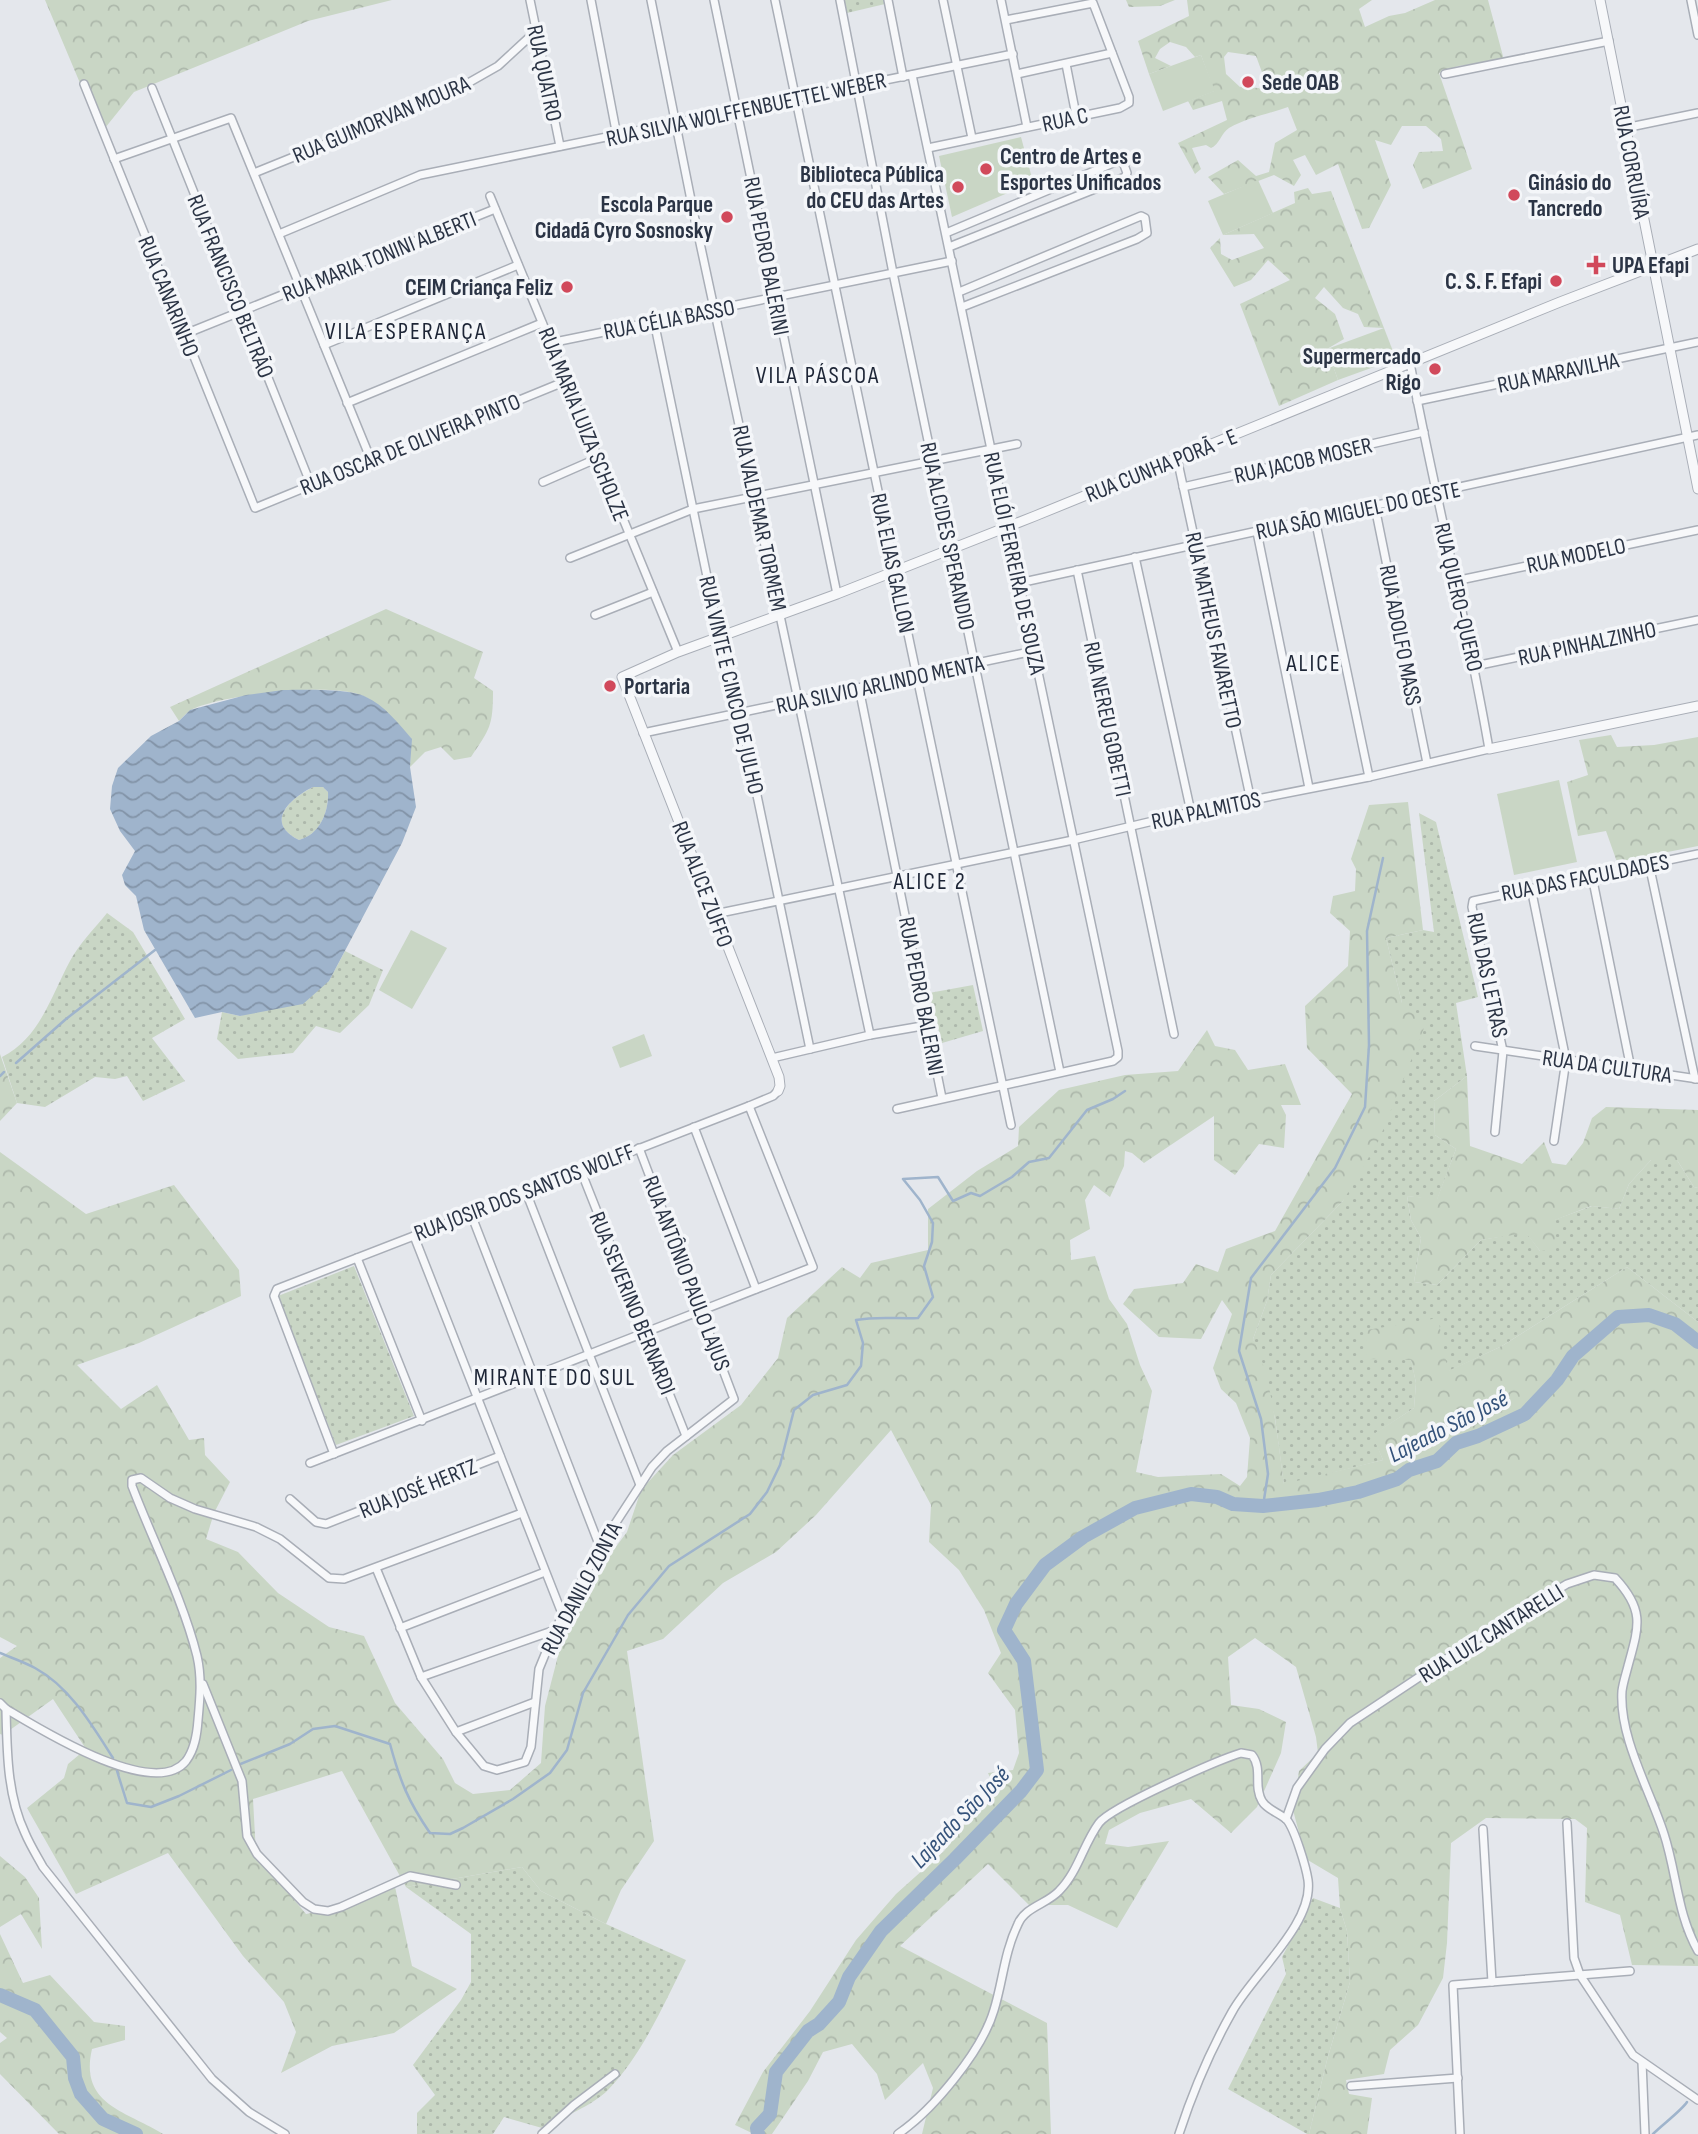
<svg xmlns="http://www.w3.org/2000/svg" width="1698" height="2134" viewBox="0 0 1698 2134" font-family="'Sofia Sans Condensed',sans-serif">
<style>
.grass{fill:url(#grass-dots)}
.forest{fill:url(#forest-crowns);fill-rule:evenodd}
.pitch{fill:#c9d6c5}
.water{fill:url(#water-waves);fill-rule:evenodd}
.lines{fill:none;stroke-linecap:round;stroke-linejoin:round}
.stream{stroke:#9fb4cc;stroke-width:2.5}
.river{stroke:#9fb4cc;stroke-width:14}
.minor-casing{stroke:#a9aeb7;stroke-width:10}
.tertiary-casing{stroke:#a9aeb7;stroke-width:11}
.minor{stroke:#f7f8fa;stroke-width:7}
.tertiary{stroke:#f7f8fa;stroke-width:9}
.poi-dot{fill:#d1495b;stroke:#f4f6f9;stroke-width:2.5}
.labels{text-anchor:middle;stroke-width:7;stroke-linejoin:round;paint-order:stroke}
.street-label{font-size:23px;fill:#2b3445;stroke:#f4f6f9}
.poi-label{font-size:23px;font-weight:bold;fill:#2b3445;stroke:#f4f6f9;text-anchor:start}
.neighbourhood-label{font-size:24px;letter-spacing:2px;fill:#1d2536;stroke:#f4f6f9}
.water-label{font-size:24px;font-style:italic;fill:#34527a;stroke:#f4f6f9}
</style>
<defs>
<pattern id="grass-dots" width="8" height="8" patternUnits="userSpaceOnUse" patternTransform="scale(1.75)"><rect width="8" height="8" fill="#c9d6c5"/><path d="M2 2h.1M6 6h.1" fill="none" stroke="#adb8ab" stroke-width="1.8" stroke-linecap="round"/></pattern>
<pattern id="forest-crowns" width="20" height="18" patternUnits="userSpaceOnUse" patternTransform="scale(1.75)"><rect width="20" height="18" fill="#c9d6c5"/><path d="M2 6a3 3 0 1 1 6 0M12 15a3 3 0 1 1 6 0" fill="none" stroke="#adb8ab"/></pattern>
<pattern id="water-waves" width="16" height="10" patternUnits="userSpaceOnUse" patternTransform="scale(1.75)"><rect width="16" height="10" fill="#9fb4cc"/><path d="M0 5q4-4 8 0t8 0" fill="none" stroke="#8293a7"/></pattern>
</defs>
<rect width="100%" height="100%" fill="#e4e7ec"/>
<g class="grass">
<polygon points="844,0 884,0 885,4 847,13"/>
<path d="M313,787H323L328,792C329,811 320,835 299,840C264,823 289,799 313,787Z"/>
<polygon points="1419,813 1436,822 1478,997 1456,1003 1467,1076 1434,1101 1435,1135 1456,1149 1437,1200 1407,1196 1411,1220 1421,1238 1414,1282 1437,1285 1481,1240 1526,1232 1540,1251 1554,1220 1592,1206 1619,1209 1629,1184 1651,1160 1677,1160 1694,1187 1698,1188 1698,1322 1627,1267 1502,1346 1447,1372 1411,1359 1416,1383 1414,1408 1373,1435 1383,1460 1284,1485 1275,1418 1253,1339 1267,1301 1271,1275 1343,1201 1402,1003 1386,938 1423,930 1434,932"/>
<path d="M107,913L133,932L185,1019L152,1038L185,1081L143,1101L127,1076L115,1079L95,1077L45,1107L17,1103L2,1057C40,1038 51,996 70,961C79,944 95,928 107,913Z"/>
<polygon points="345,951 383,970 369,1005 340,1033 316,1026 293,1053 238,1059 217,1039 222,1012 240,1016 329,981"/>
<polygon points="973,985 983,1031 942,1043 929,993"/>
<polygon points="354,1266 414,1416 336,1445 278,1296"/>
<path d="M522,1867L541,1891L606,1924L686,1960C664,2004 642,2055 608,2090C592,2106 561,2118 542,2128L504,2117L493,2134H417V2113L435,2095L413,2065L461,2000L471,1982V1934L406,1887Z"/>
<polygon points="1313,1898 1340,1908 1347,1931 1350,1982 1327,2060 1309,2134 1307,2134 1228,2089 1286,1974 1282,1957"/>
</g>
<g class="forest">
<polygon points="45,0 392,0 308,21 134,92 101,133"/>
<polygon points="1126,0 1175,0 1160,6 1129,7"/>
<path d="M1187,0H1372L1359,9L1365,27L1389,16L1405,13L1435,0H1488L1504,60L1458,66L1439,73L1472,169L1423,189L1413,165L1419,152L1443,151L1441,139L1426,126H1402L1391,145L1375,140L1391,185L1369,228L1362,229L1338,164L1316,175L1305,155L1293,160L1301,175L1294,186L1274,175L1224,194L1208,177L1238,160L1256,176L1269,172L1275,143L1297,130L1288,107C1268,114 1247,118 1229,128C1221,133 1220,144 1211,148L1206,145L1192,148L1201,169L1195,174L1178,143L1227,120L1222,101L1193,110L1188,101L1214,91L1201,55L1195,57L1186,47L1170,42L1160,49L1155,58L1171,66L1149,74L1138,41L1189,16ZM1228,52L1256,56L1263,75L1259,88L1240,87L1226,74L1224,57Z"/>
<polygon points="1308,188 1312,194 1331,191 1384,328 1364,327 1358,314 1343,308 1324,287 1315,298 1335,314 1344,339 1327,349 1338,380 1279,406 1240,304 1290,280 1268,260 1251,280 1234,287 1210,248 1220,238 1221,254 1232,260 1264,248 1254,234 1223,235 1295,203 1294,192"/>
<path d="M386,609L483,652L474,678L493,691C493,726 490,729 471,757L454,760L441,747L425,752L410,767L411,738C398,726 383,708 367,698C340,680 220,695 191,710C186,713 182,718 179,721L170,707Z"/>
<polygon points="1611,735 1617,747 1654,745 1698,737 1698,846 1617,862 1606,831 1578,836 1567,782 1588,775 1579,740"/>
<path d="M1408,802L1423,930L1386,938L1402,1003L1426,1023L1379,1140L1343,1201L1271,1275L1267,1301L1253,1339C1272,1376 1278,1442 1284,1484L1383,1460L1372,1435L1414,1408L1416,1383L1411,1360L1367,1359V1330L1438,1318L1448,1371L1502,1346L1627,1267L1698,1322V1966L1632,1965L1620,1915L1585,1902L1587,1828L1575,1819L1486,1818L1451,1843L1447,1943L1443,1978L1418,2025L1390,2050L1384,2074L1346,2080L1349,2094L1372,2098L1367,2134H1309L1327,2060L1350,1982L1347,1931L1340,1908L1338,1878L1306,1859L1293,1810L1299,1771L1318,1753L1316,1737L1296,1667L1255,1638L1228,1657L1231,1705L1259,1709L1286,1722L1281,1753L1257,1807L1231,1833L1191,1799L1140,1813L1109,1830L1105,1844L1128,1847L1169,1841L1117,1928L1068,1905H1029L988,1864L900,1946L1047,2023L1051,2134H922L933,2088L923,2063L885,2100L877,2074L852,2044L823,2052L808,2081L772,2134H754L735,2125L763,2072L810,2011L856,1940L896,1894L944,1851L994,1786L988,1773L1013,1770L1019,1753L1015,1710L988,1673L1001,1653L984,1610L959,1570L929,1542L931,1505L891,1430L816,1515L776,1552L723,1583L663,1639L627,1651L654,1841L621,1890L606,1924L541,1891L522,1867L406,1887L342,1771L253,1799L256,1854L306,1914L333,1909L362,1892L394,1882L412,1966L457,1989L394,2033L332,2046L281,2073L296,2032L284,2002L243,1956L168,1853L76,1894L27,1808L64,1778L68,1764L86,1749L53,1699L3,1735L0,1734V1658L17,1646L0,1637V1152L86,1214L174,1185L239,1270L241,1296L139,1343L77,1365L121,1409L157,1385L189,1440L204,1438L205,1455L230,1482L214,1513L206,1539L238,1552L278,1593L329,1627L364,1636L395,1703L443,1759L455,1783L473,1794L510,1790L541,1763L545,1706L565,1629L579,1596L627,1532L641,1490L673,1455L741,1405L778,1358L787,1318L842,1267L860,1278L871,1263L928,1250V1209L977,1171L1018,1146L1019,1127L1059,1090L1125,1075L1178,1071L1207,1030L1215,1046L1235,1050L1248,1070L1285,1064L1301,1105H1281L1286,1115L1284,1148L1259,1144L1235,1175L1214,1160V1116L1144,1163L1132,1153L1125,1151L1124,1166L1110,1197L1094,1185L1085,1200L1090,1229L1070,1240L1071,1260L1095,1256L1109,1299L1127,1324L1140,1365L1152,1391L1136,1472L1158,1477L1221,1474L1240,1486L1247,1477L1250,1438L1236,1403L1221,1389L1213,1368L1232,1314L1222,1300L1201,1339L1159,1337L1123,1304L1134,1289L1183,1283L1196,1264L1218,1272L1226,1249L1275,1231L1352,1094L1307,1048L1305,1006L1348,966L1350,931L1330,913L1333,896L1355,891L1356,869L1351,859L1369,805Z"/>
<polygon points="0,1054 17,1103 0,1121"/>
<polygon points="1467,1076 1470,1146 1522,1164 1544,1142 1552,1163 1566,1165 1583,1143 1592,1118 1606,1107 1698,1110 1698,1188 1694,1187 1677,1160 1651,1160 1629,1184 1619,1209 1591,1206 1555,1220 1555,1250 1540,1251 1526,1233 1481,1240 1437,1285 1414,1282 1421,1238 1411,1220 1407,1196 1437,1199 1456,1149 1435,1135 1434,1101"/>
<polygon points="0,1856 25,1877 39,1898 42,1949 21,1914 0,1927"/>
<path d="M0,1934L23,1983L50,1975L94,2022L125,2026V2040L92,2049C79,2105 126,2111 163,2134H59L0,2074V2043L7,2038L0,2032Z"/>
</g>
<g class="pitch">
<polygon points="1201,55 1215,91 1163,111 1149,74"/>
<polygon points="1021,137 1033,182 952,217 939,156"/>
<polygon points="1258,180 1273,213 1223,235 1208,201"/>
<polygon points="1384,328 1396,359 1338,380 1327,349"/>
<polygon points="1559,780 1577,862 1514,875 1497,794"/>
<polygon points="411,930 447,948 412,1009 379,990"/>
<polygon points="644,1034 652,1056 620,1068 612,1047"/>
</g>
<path class="water" d="M283,690C303,690 349,688 366,697C384,705 399,724 412,739L410,767L416,807L402,843L329,981L303,1004L240,1016L222,1012L195,1018L144,930L136,896L125,885L122,875L135,851L120,831L110,809L112,786L118,768L151,736L179,721L190,710L246,695ZM313,787H323L328,792C329,811 320,835 299,840C264,823 289,799 313,787Z"/>
<g class="lines">
<g class="stream">
<polyline points="16,1063 66,1019 155,950"/>
<polyline points="0,1076 4,1072"/>
<polyline points="1263,1506 1268,1474 1261,1419 1239,1351 1251,1278 1335,1168 1365,1107 1369,1045 1367,931 1383,858"/>
<path d="M0,1653C12,1658 24,1662 35,1668C70,1687 92,1725 113,1758"/>
<path d="M238,1765L290,1744L313,1729L335,1726L390,1744C400,1781 408,1801 430,1833L450,1834L463,1828L513,1799L550,1773L567,1750L583,1693L628,1615L669,1566L750,1514L767,1492L780,1465L794,1410L813,1395L847,1385L861,1366L863,1343L856,1320C877,1316 897,1319 918,1318L933,1297L924,1266L932,1242L933,1223L920,1200L903,1179L938,1177L953,1201L971,1193L980,1196L1012,1177L1029,1162L1049,1158L1087,1110L1113,1099L1125,1091"/>
<polyline points="117,1771 127,1803 151,1807 179,1796 231,1770"/>
<path d="M1653,2134C1662,2125 1682,2110 1687,2102"/>
</g>
<g class="river">
<polyline points="0,1995 35,2010 73,2057 75,2078 81,2094 103,2119 136,2134"/>
<polyline points="758,2134 757,2128 770,2114 776,2072 808,2031 819,2024 839,2002 849,1977 881,1931 955,1859 1021,1791 1037,1770 1024,1661 1004,1630 1016,1604 1045,1565 1083,1537 1135,1508 1191,1494 1217,1497 1233,1504 1263,1506 1318,1500 1358,1492 1397,1479 1409,1470 1437,1461 1456,1443 1478,1436 1525,1414 1557,1380 1573,1356 1618,1317 1649,1315 1675,1324 1698,1342"/>
</g>
<g class="minor-casing">
<g id="minor">
<polyline points="530,0 560,146"/>
<polyline points="591,0 617,136"/>
<polyline points="651,0 694,215 870,1035"/>
<polyline points="714,0 837,594"/>
<polyline points="775,0 1011,1125"/>
<polyline points="840,0 893,273 1060,1072"/>
<polyline points="888,0 903,77"/>
<polyline points="943,0 972,138"/>
<polyline points="1001,0 1027,127"/>
<polyline points="1691,0 1698,35"/>
<polyline points="1066,64 1076,115"/>
<polyline points="1017,74 1112,53"/>
<polyline points="1445,74 1609,41"/>
<polyline points="84,84 255,508 566,381"/>
<polyline points="152,88 311,485"/>
<polyline points="1625,128 1698,113"/>
<polyline points="928,148 1120,108 1129,103 1129,97 1093,3 1006,20"/>
<polyline points="114,159 231,118 371,460"/>
<polyline points="254,173 447,95 498,66 536,31"/>
<polyline points="490,196 678,652"/>
<polyline points="946,233 1118,161 1123,162 1127,173 1125,177 949,247"/>
<polyline points="279,234 420,175 1013,54"/>
<polyline points="959,292 1141,216 1145,218 1147,233 1137,239 962,307"/>
<polyline points="654,321 716,620 740,714 810,1049"/>
<polyline points="185,334 495,209"/>
<polyline points="550,343 952,261"/>
<polyline points="324,345 518,265"/>
<polyline points="1417,401 1698,342"/>
<polyline points="347,403 542,323"/>
<polyline points="1177,458 1251,801"/>
<polyline points="543,482 598,458"/>
<polyline points="1183,487 1424,432"/>
<polyline points="1375,507 1427,763"/>
<polyline points="1315,519 1369,777"/>
<polyline points="1257,532 1309,788"/>
<polyline points="1135,557 1191,812"/>
<polyline points="570,558 693,509 1017,444"/>
<polyline points="1077,570 1174,1034"/>
<polyline points="1455,581 1698,530"/>
<polyline points="1019,583 1698,435"/>
<polyline points="595,615 653,592"/>
<polyline points="1475,666 1698,620"/>
<polyline points="859,688 942,1098"/>
<polyline points="643,733 1034,651"/>
<polyline points="1649,864 1695,1079"/>
<polyline points="1592,876 1631,1069"/>
<polyline points="1531,888 1566,1060 1554,1141"/>
<path d="M715,914L1073,840L1191,812L1369,777L1489,749C1467,620 1434,492 1410,363"/>
<polyline points="1475,1046 1698,1079"/>
<polyline points="772,1058 870,1035 928,1025"/>
<polyline points="897,1109 1113,1061 1118,1057 1118,1051 912,75"/>
<polyline points="694,1127 756,1289"/>
<polyline points="1495,1132 1503,1051 1472,907 1473,901 1698,854"/>
<polyline points="581,1171 686,1436"/>
<polyline points="526,1192 640,1485"/>
<polyline points="471,1214 600,1547"/>
<polyline points="414,1236 563,1616"/>
<polyline points="357,1258 422,1421"/>
<polyline points="334,1454 274,1296 277,1289 749,1106 773,1096 778,1091"/>
<polyline points="310,1463 813,1267 749,1106"/>
<polyline points="290,1499 316,1522 326,1524 500,1456"/>
<polyline points="376,1568 421,1677 456,1732 484,1766 497,1770 525,1762 531,1747 539,1669 555,1630 600,1547 652,1467 667,1451 734,1399 639,1148"/>
<polyline points="400,1628 545,1572"/>
<polyline points="421,1677 555,1630"/>
<polyline points="203,1684 242,1781 247,1836 257,1854 303,1902 314,1909 328,1911 341,1907 410,1876 456,1885"/>
<path d="M0,1703L6,1709C7,1751 7,1795 25,1833C30,1845 37,1856 43,1867L212,2079L249,2112L285,2134"/>
<path d="M6,1709C38,1728 154,1801 186,1761C195,1749 197,1734 198,1720C200,1699 202,1678 197,1656C183,1600 153,1541 132,1486V1480L141,1478L170,1498L195,1509L256,1527L280,1539L329,1578L344,1579L522,1513"/>
<polyline points="456,1732 535,1702"/>
<path d="M1286,1819L1297,1788L1325,1749L1350,1723L1484,1634L1567,1584L1594,1575L1615,1578C1645,1610 1639,1626 1628,1666C1626,1674 1623,1683 1622,1691C1619,1738 1650,1790 1664,1834C1677,1874 1677,1914 1698,1951"/>
<polyline points="1567,1823 1574,1958 1580,1975 1633,2055 1698,2100"/>
<polyline points="1483,1829 1492,1982"/>
<polyline points="1642,2062 1645,2134"/>
<polyline points="1351,2086 1458,2078"/>
<polyline points="542,2134 574,2105 615,2074"/>
<path d="M898,2134C933,2110 982,2051 994,2010C1003,1981 1004,1953 1018,1924C1025,1907 1047,1904 1059,1891C1078,1872 1083,1845 1099,1823C1111,1807 1218,1760 1241,1753L1252,1755C1263,1769 1253,1786 1262,1801C1267,1810 1280,1813 1287,1820C1295,1830 1306,1867 1308,1880C1314,1924 1252,1975 1232,2012C1210,2051 1193,2091 1179,2134"/>
<polyline points="1460,2134 1453,1985 1630,1971"/>
</g>
</g>
<g class="tertiary-casing">
<g id="tertiary">
<polyline points="1600,0 1698,489"/>
<polyline points="1489,749 1698,706"/>
<polyline points="778,1091 780,1086 779,1077 622,677 678,652 837,594 1035,516 1560,302 1698,249"/>
</g>
</g>
<use href="#minor" class="minor"/>
<use href="#tertiary" class="tertiary"/>
</g>
<g class="poi-dot">
<circle cx="1248" cy="82" r="7"/>
<circle cx="986" cy="169" r="7"/>
<circle cx="958" cy="187" r="7"/>
<circle cx="1514" cy="195" r="7"/>
<circle cx="727" cy="217" r="7"/>
<path d="M1592.5 254.5h7v7h7v7h-7v7h-7v-7h-7v-7h7z"/>
<circle cx="1556" cy="281" r="7"/>
<circle cx="567" cy="287" r="7"/>
<circle cx="1435" cy="369" r="7"/>
<circle cx="610" cy="686" r="7"/>
</g>
<g class="labels">
<g class="street-label">
<text transform="translate(545 73) rotate(78)" y="8">RUA QUATRO</text>
<text transform="translate(746 109) rotate(-12)" y="8">RUA SILVIA WOLFFENBUETTEL WEBER</text>
<text transform="translate(381 119) rotate(-23)" y="8">RUA GUIMORVAN MOURA</text>
<text transform="translate(1065 119) rotate(-12)" y="8">RUA C</text>
<text transform="translate(1632 162) rotate(79)" y="8">RUA CORRUÍRA</text>
<text transform="translate(379 256) rotate(-22)" y="8">RUA MARIA TONINI ALBERTI</text>
<text transform="translate(767 256) rotate(79)" y="8">RUA PEDRO BALERINI</text>
<text transform="translate(231 286) rotate(68)" y="8">RUA FRANCISCO BELTRÃO</text>
<text transform="translate(169 296) rotate(68)" y="8">RUA CANARINHO</text>
<text transform="translate(669 319) rotate(-11)" y="8">RUA CÉLIA BASSO</text>
<text transform="translate(1558 372) rotate(-12)" y="8">RUA MARAVILHA</text>
<text transform="translate(584 424) rotate(68)" y="8">RUA MARIA LUIZA SCHOLZE</text>
<text transform="translate(410 444) rotate(-22)" y="8">RUA OSCAR DE OLIVEIRA PINTO</text>
<text transform="translate(1303 460) rotate(-13)" y="8">RUA JACOB MOSER</text>
<text transform="translate(1161 465) rotate(-22)" y="8">RUA CUNHA PORÃ - E</text>
<text transform="translate(1358 510) rotate(-12)" y="8">RUA SÃO MIGUEL DO OESTE</text>
<text transform="translate(760 518) rotate(78)" y="8">RUA VALDEMAR TORMEM</text>
<text transform="translate(948 536) rotate(78)" y="8">RUA ALCIDES SPERANDIO</text>
<text transform="translate(1576 555) rotate(-12)" y="8">RUA MODELO</text>
<text transform="translate(893 563) rotate(78)" y="8">RUA ELIAS GALLON</text>
<text transform="translate(1015 563) rotate(78)" y="8">RUA ELÓI FERREIRA DE SOUZA</text>
<text transform="translate(1459 597) rotate(77)" y="8">RUA QUERO-QUERO</text>
<text transform="translate(1214 630) rotate(78)" y="8">RUA MATHEUS FAVARETTO</text>
<text transform="translate(1401 635) rotate(79)" y="8">RUA ADOLFO MASS</text>
<text transform="translate(1587 643) rotate(-12)" y="8">RUA PINHALZINHO</text>
<text transform="translate(880 684) rotate(-12)" y="8">RUA SILVIO ARLINDO MENTA</text>
<text transform="translate(732 685) rotate(77)" y="8">RUA VINTE E CINCO DE JULHO</text>
<text transform="translate(1108 719) rotate(78)" y="8">RUA NEREU GOBETTI</text>
<text transform="translate(1206 810) rotate(-12)" y="8">RUA PALMITOS</text>
<text transform="translate(1585 877) rotate(-11)" y="8">RUA DAS FACULDADES</text>
<text transform="translate(703 884) rotate(69)" y="8">RUA ALICE ZUFFO</text>
<text transform="translate(1488 975) rotate(78)" y="8">RUA DAS LETRAS</text>
<text transform="translate(922 996) rotate(79)" y="8">RUA PEDRO BALERINI</text>
<text transform="translate(1607 1066) rotate(8)" y="8">RUA DA CULTURA</text>
<text transform="translate(524 1192) rotate(-21)" y="8">RUA JOSIR DOS SANTOS WOLFF</text>
<text transform="translate(687 1273) rotate(69)" y="8">RUA ANTÔNIO PAULO LAJUS</text>
<text transform="translate(633 1303) rotate(68)" y="8">RUA SEVERINO BERNARDI</text>
<text transform="translate(418 1488) rotate(-22)" y="8">RUA JOSÉ HERTZ</text>
<text transform="translate(581 1588) rotate(-62)" y="8">RUA DANILO ZONTA</text>
<text transform="translate(1491 1633) rotate(-32)" y="8">RUA LUIZ CANTARELLI</text>
</g>
<g class="poi-label">
<text x="1262" y="90">Sede OAB</text>
<text x="1000" y="164">Centro de Artes e<tspan x="1000" dy="26">Esportes Unificados</tspan></text>
<text x="944" y="182" text-anchor="end">Biblioteca Pública<tspan x="944" dy="26">do CEU das Artes</tspan></text>
<text x="1528" y="190">Ginásio do<tspan x="1528" dy="26">Tancredo</tspan></text>
<text x="713" y="212" text-anchor="end">Escola Parque<tspan x="713" dy="26">Cidadã Cyro Sosnosky</tspan></text>
<text x="1612" y="273">UPA Efapi</text>
<text x="1542" y="289" text-anchor="end">C. S. F. Efapi</text>
<text x="553" y="295" text-anchor="end">CEIM Criança Feliz</text>
<text x="1421" y="364" text-anchor="end">Supermercado<tspan x="1421" dy="26">Rigo</tspan></text>
<text x="624" y="694">Portaria</text>
</g>
<g class="neighbourhood-label">
<text x="406" y="339">VILA ESPERANÇA</text>
<text x="818" y="383">VILA PÁSCOA</text>
<text x="1314" y="671">ALICE</text>
<text x="930" y="889">ALICE 2</text>
<text x="555" y="1385">MIRANTE DO SUL</text>
</g>
<g class="water-label">
<text transform="translate(1448 1426) rotate(-27)" y="8">Lajeado São José</text>
<text transform="translate(960 1817) rotate(-46)" y="8">Lajeado São José</text>
</g>
</g>
</svg>
